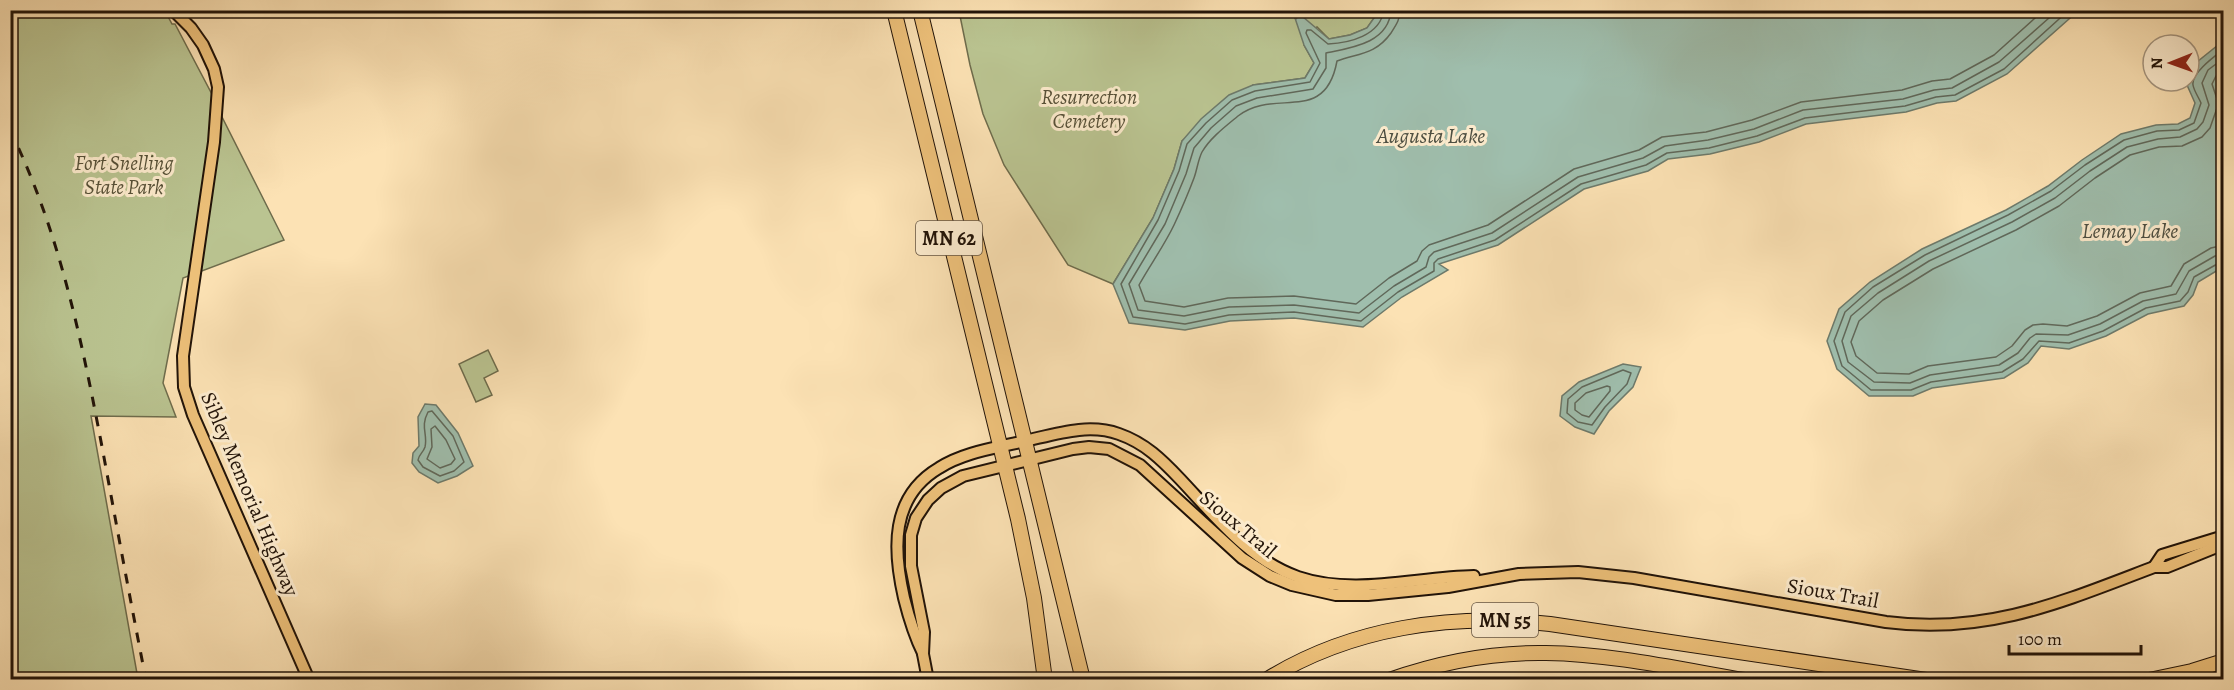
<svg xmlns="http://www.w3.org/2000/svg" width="2234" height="690" viewBox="0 0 2234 690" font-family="Alegreya,serif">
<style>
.green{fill:#bac491;stroke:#6e6c4c;stroke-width:1.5}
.water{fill:#9fbead;stroke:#6d7a6b;stroke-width:1.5}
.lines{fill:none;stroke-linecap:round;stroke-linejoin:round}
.shore{stroke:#60685a;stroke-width:1.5}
.stream{stroke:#6d7a6b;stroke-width:3}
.major-casing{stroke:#211308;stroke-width:14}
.highway-casing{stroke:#211308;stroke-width:16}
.major{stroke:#eec17a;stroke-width:10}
.highway{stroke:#eec17a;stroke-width:14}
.rail{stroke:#211308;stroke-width:3;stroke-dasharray:10 10;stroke-linecap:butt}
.labels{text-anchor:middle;stroke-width:6;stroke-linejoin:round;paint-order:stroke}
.shield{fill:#fdecce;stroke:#635443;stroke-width:1.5}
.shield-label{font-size:20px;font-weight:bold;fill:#211308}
.park-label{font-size:21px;font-style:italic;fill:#575138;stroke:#fdecce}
.street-label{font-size:21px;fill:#211308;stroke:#fdecce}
.water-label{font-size:22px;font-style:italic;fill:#4d4f42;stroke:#fdecce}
</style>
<rect width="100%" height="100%" fill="#fce2b4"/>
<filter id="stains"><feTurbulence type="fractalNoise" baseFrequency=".00333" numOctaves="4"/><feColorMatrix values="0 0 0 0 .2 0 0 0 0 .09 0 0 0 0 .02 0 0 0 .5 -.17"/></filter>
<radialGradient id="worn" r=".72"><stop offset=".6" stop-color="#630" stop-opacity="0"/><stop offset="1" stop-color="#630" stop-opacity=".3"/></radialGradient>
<g class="green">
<polygon points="10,11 165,11 172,24 175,24 216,102 216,105 284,240 183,278 163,383 176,417 91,416 138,679 11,679"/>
<polygon points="959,11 1379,11 1367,28 1350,35 1329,39 1317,27 1304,45 1314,63 1305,78 1253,85 1182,141 1174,169 1153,218 1113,284 1068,265 1004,165 983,114 970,65"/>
<polygon points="488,350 498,371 484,378 492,395 476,402 459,364"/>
</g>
<g class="water">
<polygon points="1379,11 1379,10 2078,11 2007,74 1956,101 1937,103 1906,112 1806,124 1759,142 1710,154 1668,159 1648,171 1584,189 1498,245 1439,264 1448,270 1402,297 1363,327 1294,318 1230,321 1185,330 1129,323 1113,284 1153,218 1174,169 1182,141 1201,119 1229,95 1253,85 1305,78 1314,63 1304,45 1294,15 1303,17 1329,39 1350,35 1367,28"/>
<polygon points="2223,41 2223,267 2198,282 2193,295 2184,306 2148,314 2106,336 2069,349 2041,346 2028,363 2004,378 1932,388 1913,396 1869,396 1837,369 1827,341 1839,309 1870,282 1922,249 2006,210 2048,186 2082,160 2121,134 2156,125 2178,124 2190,118 2195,103 2187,85 2197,62"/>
<polygon points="1623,364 1641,367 1633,387 1609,411 1594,434 1575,427 1560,416 1562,396 1579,382"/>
<polygon points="425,404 436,405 458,433 473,466 457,476 438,483 419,472 412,463 413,453 419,446 418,417"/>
</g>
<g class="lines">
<g class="shore">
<path d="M1384,10C1380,36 1349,43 1328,44L1311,30H1307L1306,33L1320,63L1310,82L1255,91L1232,100L1206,123L1187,144L1179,171L1158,220L1121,284L1133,317L1185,324L1229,315L1294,312L1361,321L1398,292L1434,271V263L1438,259L1495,240L1581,184L1646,165L1667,153L1709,148L1757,136L1805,118L1905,106L1936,97L1955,95L2004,69L2069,10"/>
<path d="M1391,10C1389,43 1351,48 1326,53V68L1313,89L1257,98L1236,106L1211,128L1194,148L1186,174L1165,224L1129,284L1138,310L1184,316L1229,307L1294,305L1359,313L1394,286L1426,267L1429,257L1434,252L1492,233L1578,177L1643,158L1665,146L1708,140L1754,129L1803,110L1903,99L1934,90L1952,88L1999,62L2058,10"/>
<path d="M1400,10C1400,20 1396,25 1391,33C1376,54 1360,53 1337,61C1325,126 1275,87 1238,116C1226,126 1210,138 1202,152C1198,160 1197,170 1194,178C1188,194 1181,210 1174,225C1164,246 1150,265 1139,285L1145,301L1184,307L1228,298L1294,296L1356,304L1389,278L1417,261L1422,251L1429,245L1488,225L1574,169L1639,150L1662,137L1706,132L1752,120L1801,102L1902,90L1932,81L1950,79L1994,55L2044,10"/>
<path d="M2224,49C2215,56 2191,73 2193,85C2194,91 2199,98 2201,103L2194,123L2179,130L2157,131L2124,140L2085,165L2051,191L2008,215L1925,255L1873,287L1845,312L1834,341L1842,366L1871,390H1911L1931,382L2002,372L2023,359L2039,341L2069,343L2103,331L2146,308L2180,301L2188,292L2194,277L2219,263L2224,262"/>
<polyline points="2224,58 2208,70 2202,83 2209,105 2203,122 2197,129 2180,137 2158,139 2127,147 2090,171 2055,198 2012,222 1929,261 1878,293 1851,316 1842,341 1848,362 1874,382 1910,383 1930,375 1999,365 2018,353 2030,338 2036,334 2068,335 2100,324 2143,301 2176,294 2189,271 2215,256 2224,254"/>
<polyline points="2224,70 2216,76 2212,84 2217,99 2217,108 2210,128 2202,137 2182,146 2159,147 2130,155 2095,178 2059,206 2016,230 1933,269 1883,300 1859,321 1851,342 1856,356 1877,373 1909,374 1928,366 1996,357 2012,346 2025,330 2033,325 2043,324 2067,326 2097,316 2140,293 2171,286 2184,264 2211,248 2224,245"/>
<polygon points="1623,370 1631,373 1627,384 1605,407 1592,425 1578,422 1567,413 1568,399 1582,387"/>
<polygon points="1607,386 1610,387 1610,391 1589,417 1582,415 1575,410 1575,403 1586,393"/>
<path d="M432,411L453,436L464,462L454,471L440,476L423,467L418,460C419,454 423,453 425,447C428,434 420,427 428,412Z"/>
<polygon points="435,426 446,440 455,459 451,464 440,468 427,459 432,447 431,429"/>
</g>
<polyline class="stream" points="1289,10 1296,18"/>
<g class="major-casing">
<g id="major">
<polyline points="173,10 191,28 203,45 214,69 218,87 214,142 183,356 184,387 193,415 309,680"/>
<polyline points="2154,567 2162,555 2224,536"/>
<path d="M923,653C914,635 909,618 904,598C893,550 890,497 939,468C964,452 996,448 1025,441C1056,434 1088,423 1119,434C1145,443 1162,460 1180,479C1215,516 1249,560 1298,577C1354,596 1416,577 1474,576"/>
<path d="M928,680L923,654L924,632L911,566V535L916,518L928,500L941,488L963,476L1073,449L1089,447L1109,449L1140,465L1242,558L1270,576L1292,585L1336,595H1368L1448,587L1519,574L1578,572L1634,578L1886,622C1987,635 2062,602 2154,567H2167L2224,544"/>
</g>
</g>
<g class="highway-casing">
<g id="highway">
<polyline points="894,10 1018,519 1034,598 1045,680"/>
<polyline points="920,10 1083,680"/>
<path d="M1266,680C1351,627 1452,613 1550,624L1926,680"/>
<path d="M1389,680C1440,662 1492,652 1546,653C1612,654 1679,669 1744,680"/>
<polyline points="2149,680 2192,671 2224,661"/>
</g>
</g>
<use href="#major" class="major"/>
<use href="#highway" class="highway"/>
<path class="rail" d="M10,130C60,232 82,342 103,452C117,528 131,604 146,680"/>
</g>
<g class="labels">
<g class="shield">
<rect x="916" y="221" width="66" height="34" rx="4.5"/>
<rect x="1472" y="603" width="66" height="34" rx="4.5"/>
</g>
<g class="shield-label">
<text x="949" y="245">MN 62</text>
<text x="1505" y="627">MN 55</text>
</g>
<g class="park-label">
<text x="1089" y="104">Resurrection<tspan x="1089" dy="24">Cemetery</tspan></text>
<text x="124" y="170">Fort Snelling<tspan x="124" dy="24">State Park</tspan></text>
</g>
<g class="street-label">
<text transform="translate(250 494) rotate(67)" y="7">Sibley Memorial Highway</text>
<text transform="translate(1238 524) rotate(40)" y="7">Sioux Trail</text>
<text transform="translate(1833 593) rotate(10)" y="7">Sioux Trail</text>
</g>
<g class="water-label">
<text x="1431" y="143">Augusta Lake</text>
<text x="2130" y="238">Lemay Lake</text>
</g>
</g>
<rect width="2234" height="690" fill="none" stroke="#fce2b4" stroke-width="36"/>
<rect x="12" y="12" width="2210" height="666" fill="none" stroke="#211308" stroke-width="3"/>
<rect x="18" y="18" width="2198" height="654" fill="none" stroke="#211308" stroke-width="1.5"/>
<g transform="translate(2171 63) rotate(269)"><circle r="28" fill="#fdecce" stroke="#a5957f" stroke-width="1.5"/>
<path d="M0-4.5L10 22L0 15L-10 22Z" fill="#8f2418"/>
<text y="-9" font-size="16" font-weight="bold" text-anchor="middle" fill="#211308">N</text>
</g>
<path d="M2009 645v9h132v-9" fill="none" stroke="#211308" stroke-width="3"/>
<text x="2018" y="645" font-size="18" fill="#211308" stroke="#fdecce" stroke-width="4.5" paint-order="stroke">100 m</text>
<rect width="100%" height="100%" filter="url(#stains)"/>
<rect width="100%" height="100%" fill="url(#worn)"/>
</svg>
